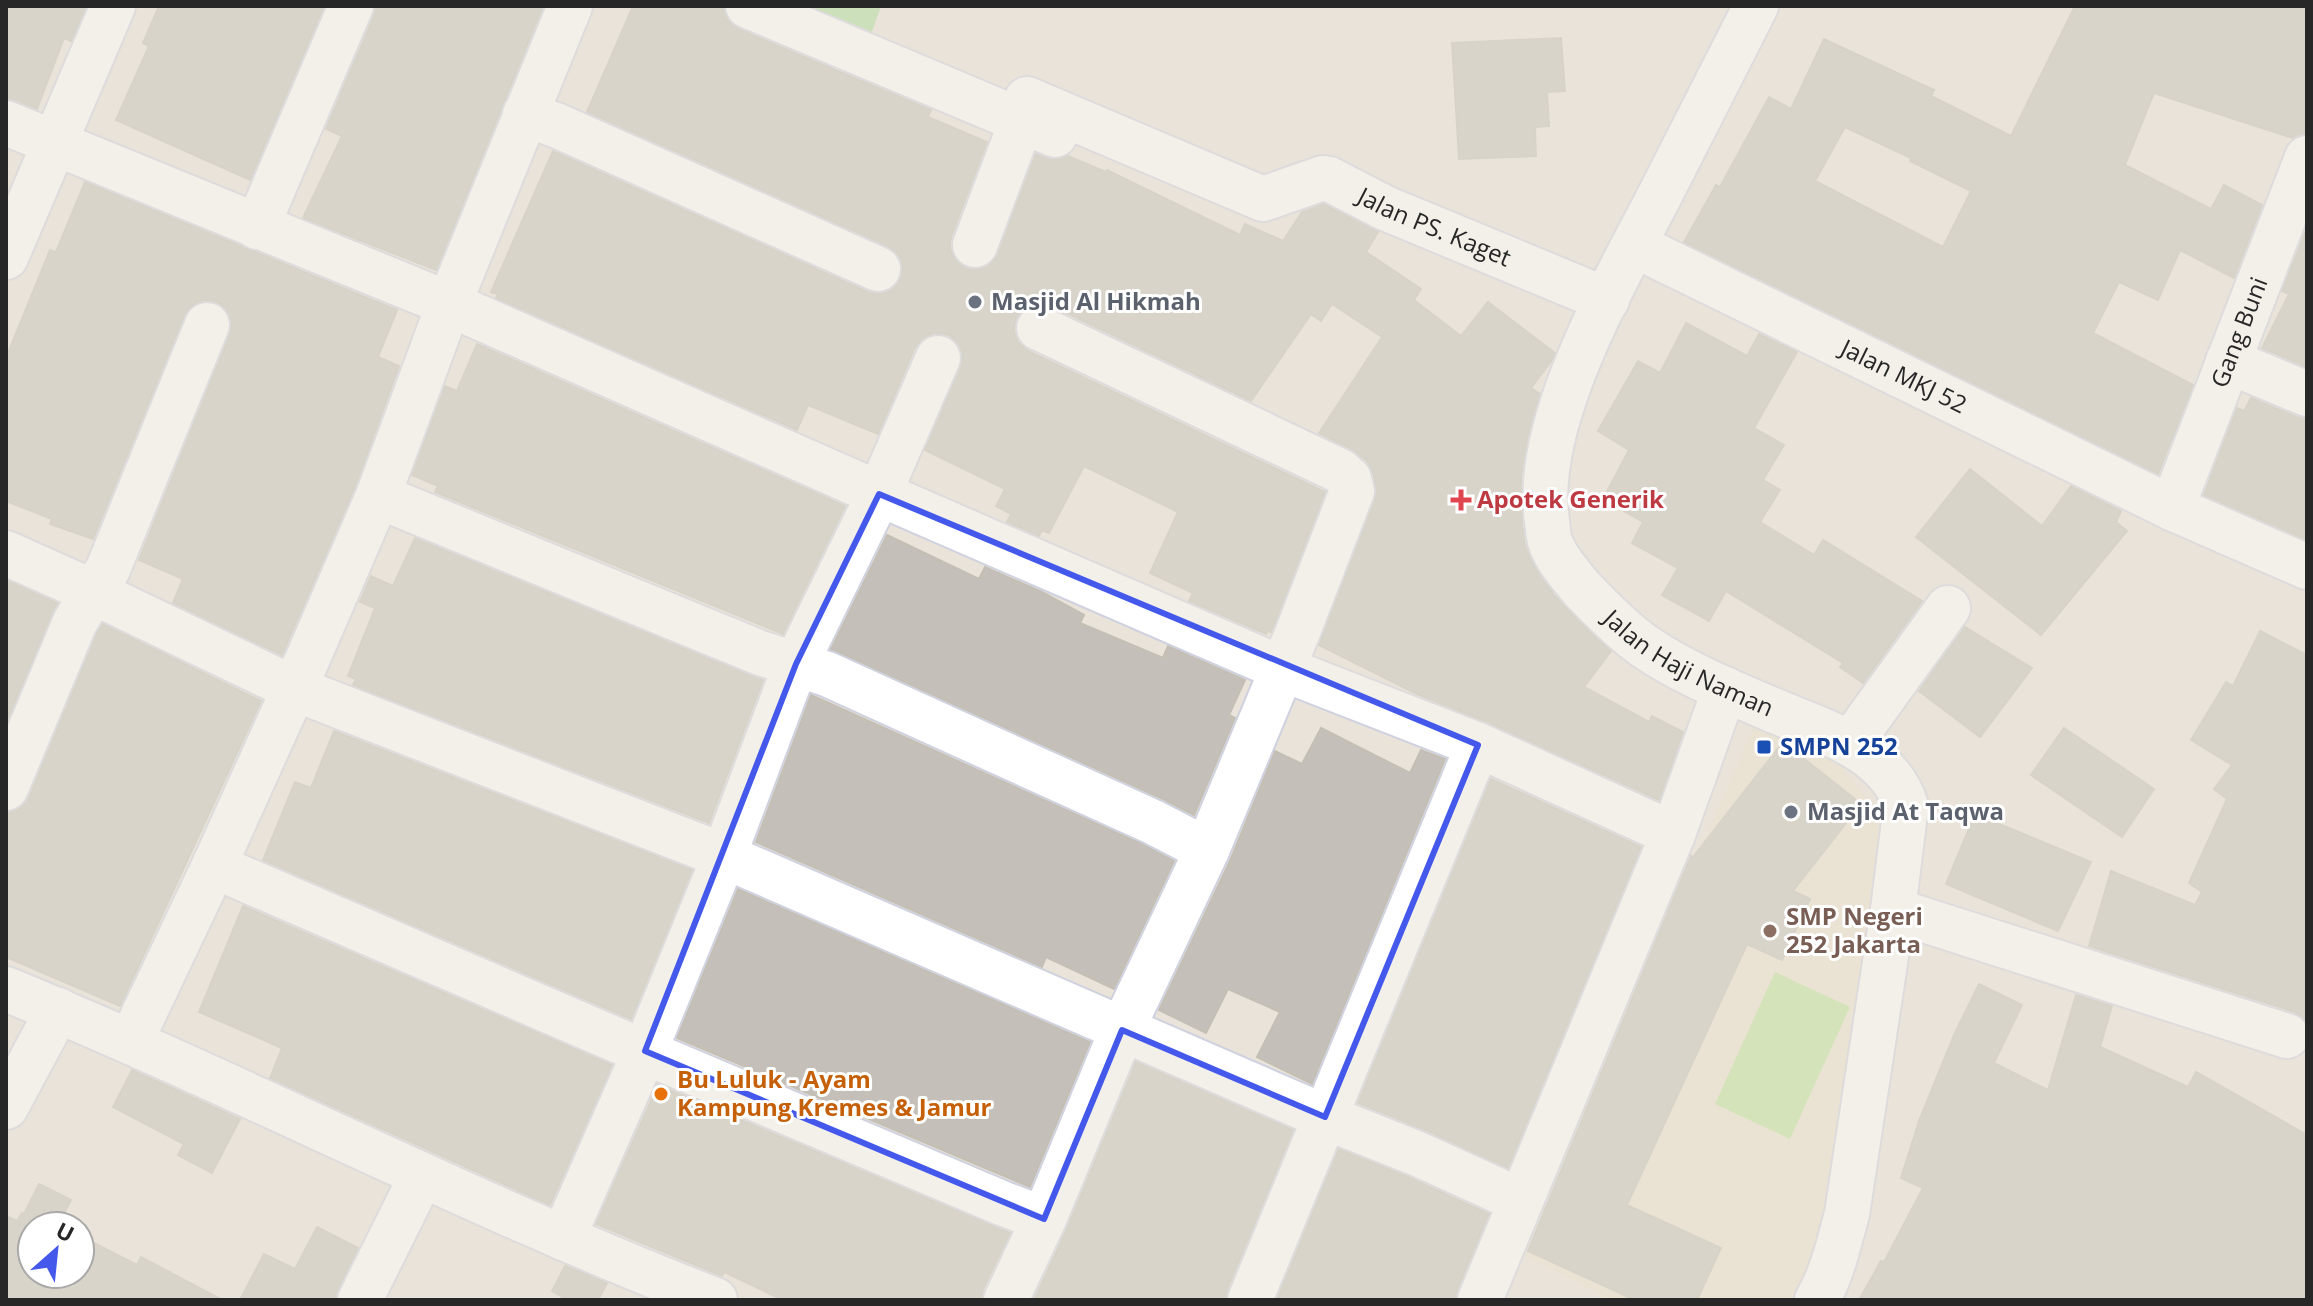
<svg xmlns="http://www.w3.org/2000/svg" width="2313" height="1306" viewBox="0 0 2313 1306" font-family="'Open Sans',sans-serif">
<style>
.education{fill:#eae1ca}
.green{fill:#acdc99}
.pitch{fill:#bde396}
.building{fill:#c4c0b9;stroke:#c4bfb4;stroke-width:2;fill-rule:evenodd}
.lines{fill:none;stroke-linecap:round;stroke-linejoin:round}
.minor-casing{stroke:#cfd1df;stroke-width:48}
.minor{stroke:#fff;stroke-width:44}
.marked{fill:none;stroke:#4459eb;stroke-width:6;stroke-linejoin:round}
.worship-dot{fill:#6b7280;stroke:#fff;stroke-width:3}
.health-dot{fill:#e0444e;stroke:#fff;stroke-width:3}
.transit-dot{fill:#1a4fb4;stroke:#fff;stroke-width:3}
.education-dot{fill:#8d6e63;stroke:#fff;stroke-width:3}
.food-dot{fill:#e8710a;stroke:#fff;stroke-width:3}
.labels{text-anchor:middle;stroke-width:6;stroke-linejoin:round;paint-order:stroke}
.street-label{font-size:24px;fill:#272727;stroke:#fff}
.worship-label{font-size:24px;font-weight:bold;fill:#5b616d;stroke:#fff;text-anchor:start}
.health-label{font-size:24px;font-weight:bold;fill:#be3a42;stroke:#fff;text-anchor:start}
.transit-label{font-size:24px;font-weight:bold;fill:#164399;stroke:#fff;text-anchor:start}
.education-label{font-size:24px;font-weight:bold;fill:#785e54;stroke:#fff;text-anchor:start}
.food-label{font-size:24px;font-weight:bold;fill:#c56008;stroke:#fff;text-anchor:start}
</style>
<rect width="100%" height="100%" fill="#e9e3d9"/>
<polygon class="education" points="1755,724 1827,745 1890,834 1857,1028 1806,1300 1610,1300 1526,1256"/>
<polygon class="green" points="808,6 881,6 872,32"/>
<polygon class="pitch" points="1775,972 1850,1007 1790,1139 1715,1104"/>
<g class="building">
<polygon points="6,6 86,6 71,41 64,38 37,109 15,100 6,99"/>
<polygon points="159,6 324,6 250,180 116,120 149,46 143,43"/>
<polygon points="376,6 543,6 436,270 303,218 342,136 326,129 374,16"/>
<polygon points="633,6 724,6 728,20 738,29 931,110 928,117 987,142 951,237 950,248 955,260 966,268 980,269 990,265 998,254 1036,154 1057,160 1068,156 1106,172 1107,170 1240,235 1245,224 1283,241 1302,212 1324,204 1378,232 1366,252 1421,289 1414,300 1461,336 1488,302 1555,353 1552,360 1531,388 1540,394 1528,435 1521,478 1522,522 1525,546 1536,569 1554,595 1611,651 1584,687 1649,722 1652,716 1683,732 1659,800 1487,722 1417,694 1319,645 1375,500 1376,486 1373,473 1366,460 1351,449 1319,433 1382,337 1332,304 1321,321 1311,314 1251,401 1050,305 1038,303 1026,307 1016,318 1014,331 1018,342 1028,351 1325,492 1274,625 1271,632 1267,631 1266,634 1189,601 1193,593 1150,573 1178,512 1084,466 1049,533 1042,530 1039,536 1007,522 1011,514 996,506 1005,489 925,450 961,367 963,356 958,344 949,335 934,333 923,338 915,347 878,434 808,405 797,430 496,298 498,294 491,292 553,151 868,292 881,294 892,290 900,280 903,266 898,254 888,246 587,112"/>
<path d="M2075,6H2307V134L2293,138L2154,93L2125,165L2211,209L2224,185L2262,205L2234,278L2180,250L2158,300L2119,282L2093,333L2193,385L2158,474L1684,242L1716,185L1720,187L1769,97L1791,109L1824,39L1934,90L1931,96L2011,136ZM1845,127L1911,158L1910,161L1971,191L1943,247L1815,181Z"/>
<polygon points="1561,38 1565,91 1547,92 1549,126 1535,127 1536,156 1459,159 1452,43"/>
<polygon points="85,182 397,310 378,357 399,366 355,487 282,655 173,603 183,579 139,560 230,334 232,321 226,309 217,302 203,300 191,306 184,316 93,539 50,524 52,519 6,501 6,358 50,250 56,252"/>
<polygon points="2307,228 2307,367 2262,348 2289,294 2282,291"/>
<polygon points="1686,323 1747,356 1759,334 1797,352 1754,428 1784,445 1763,480 1780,490 1760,522 1814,555 1823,540 1922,601 1863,683 1840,667 1843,663 1726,591 1709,621 1662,595 1678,568 1632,543 1643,522 1603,499 1629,450 1598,431 1638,361 1660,373"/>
<polygon points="477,344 845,506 783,634 435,492 438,486 412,475 445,386 457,391"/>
<polygon points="2251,398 2297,417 2307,418 2307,540 2204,495 2237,408 2244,411"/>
<polygon points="1970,469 2042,526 2071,486 2121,511 2116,522 2127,531 2041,635 1916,537"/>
<polygon points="887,535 979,579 985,567 1042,592 1084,615 1080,623 1163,658 1168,646 1245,680 1229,715 1235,718 1194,815 1163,799 831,649"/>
<polygon points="415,538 763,680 709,823 353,685 356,679 348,676 375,608 360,602 371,576 393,586"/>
<polygon points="6,580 57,603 6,723"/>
<polygon points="103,624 261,701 120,1006 6,957 6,812 21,808 29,798 97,633"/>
<polygon points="1965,627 2032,668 1980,737 1919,691"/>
<polygon points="2260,631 2307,655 2307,1022 2295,1012 2089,946 2111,871 2195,905 2202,892 2189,883 2227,799 2214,789 2232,765 2191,740 2226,682 2233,686"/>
<polygon points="811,695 1142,844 1174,861 1114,989 1046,957 1042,967 756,842"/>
<polygon points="1321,728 1410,773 1421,750 1445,759 1312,1084 1257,1057 1280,1012 1228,989 1206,1033 1159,1010 1230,861 1275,751 1302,764"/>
<polygon points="2064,728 2154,789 2122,837 2031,775"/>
<polygon points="334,731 692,870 631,1019 263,860 295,782 311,788"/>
<polygon points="1783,742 1861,804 1793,891 1810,899 1782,960 1747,944 1627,1205 1721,1248 1697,1300 1635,1300 1528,1251 1691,856 1693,857"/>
<polygon points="1491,779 1641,847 1508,1168 1428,1131 1358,1103"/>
<polygon points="1975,814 2091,862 2058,931 1946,884"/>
<polygon points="738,889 1090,1042 1030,1187 677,1038"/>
<polygon points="243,906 612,1065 550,1205 270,1078 282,1048 199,1012"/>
<polygon points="1979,984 2022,1005 1994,1063 2048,1090 2076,995 2112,1006 2100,1047 2188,1087 2196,1072 2307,1135 2307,1300 1859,1300 1881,1261 1884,1262 1923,1188 1901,1178 1919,1121 1954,1035"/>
<polygon points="1136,1062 1293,1130 1227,1290 1226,1300 1034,1300 1067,1229"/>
<polygon points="132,1070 240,1119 212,1173 178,1155 184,1144 113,1107"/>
<polygon points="658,1085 1010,1233 983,1289 981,1300 783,1300 724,1272 722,1276 596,1224"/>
<polygon points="1339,1149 1408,1177 1489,1214 1457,1290 1456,1300 1277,1300"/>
<polygon points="39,1184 71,1200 58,1225 61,1226 32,1226 32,1274 80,1274 80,1236 137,1265 141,1257 222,1300 6,1300 6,1216 17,1221 22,1213 24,1214"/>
<polygon points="317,1227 358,1248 338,1289 335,1300 240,1300 264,1254 295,1269"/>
<polygon points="565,1266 607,1283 598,1300 568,1300 552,1291"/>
</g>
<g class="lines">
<g class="minor-casing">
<g id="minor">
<polyline points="748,6 1055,135"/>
<path id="s1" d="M1756,6C1725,67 1694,128 1663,189C1618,277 1532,421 1547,521C1548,528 1548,538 1551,544C1557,560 1571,576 1582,589C1601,609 1622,630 1644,646C1682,672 1726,690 1768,708C1819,730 1888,748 1906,806L1893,910L1847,1214C1839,1243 1832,1275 1817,1300"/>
<path id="s2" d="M1027,99L1263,199L1323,178L1329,179L1385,208L1607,300"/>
<polyline points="525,114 558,126 878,269"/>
<polyline points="6,123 449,304 864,487 1283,669 1478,745 1673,834"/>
<polyline points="257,227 351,6"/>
<polyline points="975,245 1022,120"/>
<path id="s3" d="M1634,245L2172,508L2307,567"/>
<polyline points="6,257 113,6"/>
<polyline points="2228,361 2307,394"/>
<polyline points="378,496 760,653 827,674 1153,822 1207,850"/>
<path id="s4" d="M2172,508L2307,158"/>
<polyline points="6,553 93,592 293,688 724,856 1325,1117 1418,1154 1521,1201"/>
<polyline points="1850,744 1948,608"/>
<polyline points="6,788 75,622 108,569 207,325"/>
<polyline points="214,866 607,1036 1004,1204 1044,1219"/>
<polyline points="1893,910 2287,1036"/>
<path d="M6,989C245,1087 474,1207 715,1300"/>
<polyline points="131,1041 214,866 308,658 378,496 449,304 570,6"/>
<polyline points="6,1107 58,1010"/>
<polyline points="563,1238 645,1051 715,879 796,664 879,494 938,358"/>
<polyline points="360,1300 422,1175"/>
<polyline points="1006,1300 1044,1219 1122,1030 1207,850 1297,634 1352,491 1349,479 1340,471 1039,328"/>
<polyline points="1250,1300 1478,745"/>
<polyline points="1480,1300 1673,834 1725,689"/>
</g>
</g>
<use href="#minor" class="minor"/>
</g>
<path d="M0 0H2313V1306H0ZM879,494L1478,745L1325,1117L1122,1030L1044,1219L645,1051L796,664Z" fill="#e9e3d9" fill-opacity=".55" fill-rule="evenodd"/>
<path class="marked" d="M879,494L1478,745L1325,1117L1122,1030L1044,1219L645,1051L796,664Z"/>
<g class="worship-dot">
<circle cx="975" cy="302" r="8"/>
<circle cx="1791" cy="812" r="8"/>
</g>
<path class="health-dot" d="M1457 488h8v8h8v8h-8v8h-8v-8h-8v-8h8z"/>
<rect class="transit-dot" x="1756" y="739" width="16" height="16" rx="4"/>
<circle class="education-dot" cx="1770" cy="931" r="8"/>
<circle class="food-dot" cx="661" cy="1094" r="8"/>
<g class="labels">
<g class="street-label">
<text dy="8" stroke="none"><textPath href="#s2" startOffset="442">Jalan PS. Kaget</textPath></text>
<text dy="8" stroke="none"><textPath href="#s4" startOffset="188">Gang Buni</textPath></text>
<text dy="8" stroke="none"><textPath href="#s3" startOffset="300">Jalan MKJ 52</textPath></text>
<text dy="8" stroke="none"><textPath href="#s1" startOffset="772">Jalan Haji Naman</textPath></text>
</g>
<g class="worship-label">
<text x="991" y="310">Masjid Al Hikmah</text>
<text x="1807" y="820">Masjid At Taqwa</text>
</g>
<g class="health-label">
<text x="1477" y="508">Apotek Generik</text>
</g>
<g class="transit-label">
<text x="1780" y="755">SMPN 252</text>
</g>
<g class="education-label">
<text x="1786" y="925">SMP Negeri<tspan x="1786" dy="28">252 Jakarta</tspan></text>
</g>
<g class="food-label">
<text x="677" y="1088">Bu Luluk - Ayam<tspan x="677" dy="28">Kampung Kremes &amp; Jamur</tspan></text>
</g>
</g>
<rect width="2313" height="1306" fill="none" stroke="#272727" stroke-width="16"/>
<g transform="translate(56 1250) rotate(27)"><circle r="38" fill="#ffffff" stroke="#a9a9a9" stroke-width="2"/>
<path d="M0-6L14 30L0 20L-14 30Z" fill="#4459eb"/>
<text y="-12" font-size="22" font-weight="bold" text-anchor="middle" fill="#272727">U</text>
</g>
</svg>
